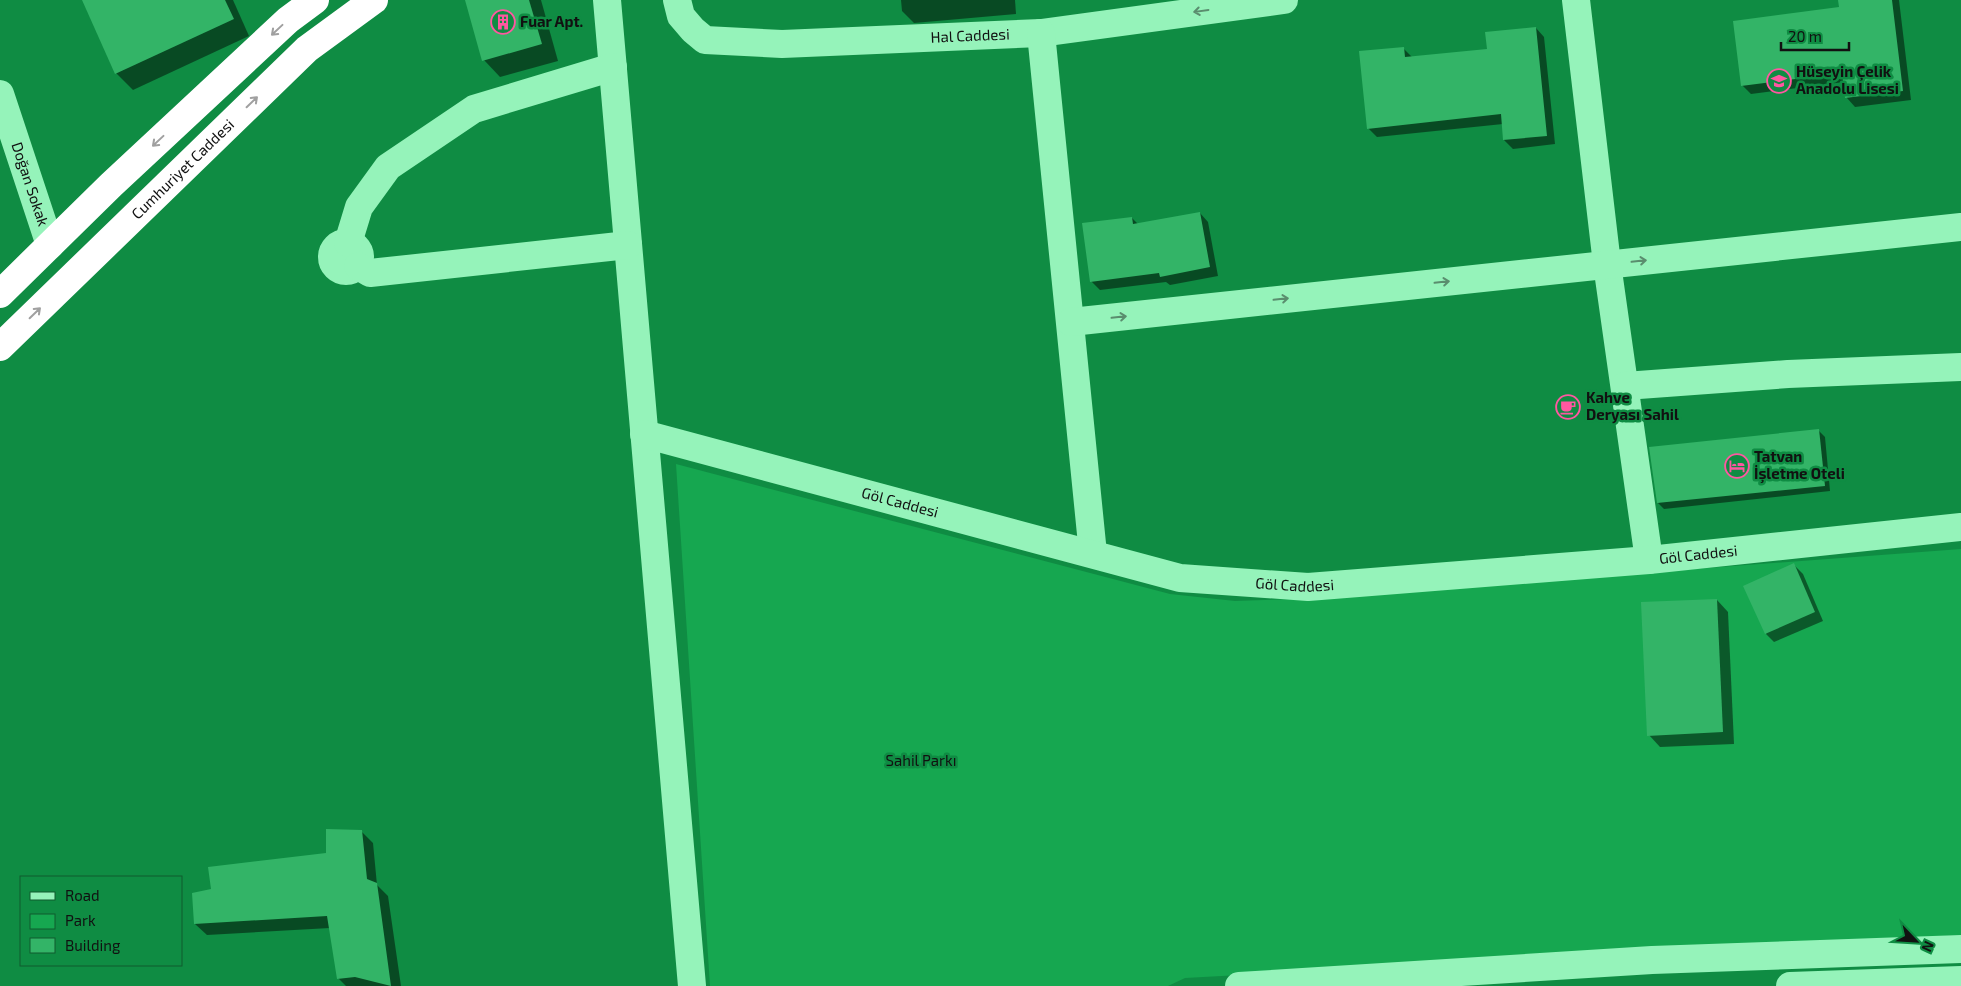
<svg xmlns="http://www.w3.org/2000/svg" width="1961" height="986" viewBox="0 0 1961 986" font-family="'Exo 2',sans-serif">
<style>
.green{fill:#16a750}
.shadow{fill:#0007}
.building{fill:#33b467}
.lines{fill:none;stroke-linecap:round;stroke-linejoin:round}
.minor{stroke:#95f3ba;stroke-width:28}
.highway{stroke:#fff;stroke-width:28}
.oneway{stroke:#5a8d6e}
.oneway2{stroke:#a0a0a0}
.labels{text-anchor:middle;stroke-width:5;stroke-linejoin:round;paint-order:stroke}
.poi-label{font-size:15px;font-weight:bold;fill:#111;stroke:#0f8c43;text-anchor:start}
.street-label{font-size:15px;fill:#111;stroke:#0f8c43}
.park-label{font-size:15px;fill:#111;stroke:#0f8c43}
</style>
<rect width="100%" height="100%" fill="#0f8c43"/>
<polygon class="green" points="676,464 1170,594 1235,601 1296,599 1961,549 1961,935 1185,978 1168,986 710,986"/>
<g class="shadow">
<polygon points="84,0 233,0 249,36 133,90 116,73"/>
<polygon points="467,0 541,0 558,61 500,77 484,60"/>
<polygon points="901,0 1015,0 1016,14 914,23 902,11"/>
<polygon points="1840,0 1899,0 1911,100 1855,107 1847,98 1844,82 1751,94 1742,85 1841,8"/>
<polygon points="1536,28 1544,37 1555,144 1513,149 1504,140 1503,124 1377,137 1368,128 1403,48 1412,57 1488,50"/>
<polygon points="1200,213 1208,222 1218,276 1170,285 1166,282 1100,290 1091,281 1132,218 1138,224"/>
<polygon points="1819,431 1825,437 1830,491 1664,509 1658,503"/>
<polygon points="1794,565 1803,574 1823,621 1774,642 1766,634"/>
<polygon points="1717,600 1728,612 1734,744 1660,747 1649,735"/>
<polygon points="361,831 373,843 377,885 388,896 401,986 346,986 338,978 330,928 207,935 195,924 213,890 327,854"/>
</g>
<g class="building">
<polygon points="82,0 225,0 234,19 115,74"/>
<polygon points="465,0 529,0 542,44 482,61"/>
<polygon points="1838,0 1892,0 1903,91 1845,98 1842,73 1741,86 1733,21 1839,7"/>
<polygon points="1536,27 1547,136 1503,140 1501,114 1367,129 1359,51 1404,47 1405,57 1487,49 1485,32"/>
<polygon points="1200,212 1210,267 1160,277 1159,273 1090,282 1082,223 1132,217 1133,224"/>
<polygon points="1819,429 1825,486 1657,503 1649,447"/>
<polygon points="1794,563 1815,612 1765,634 1743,586"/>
<polygon points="1717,599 1723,732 1647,736 1641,602"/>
<polygon points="326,829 362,830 367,879 377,883 391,986 355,977 337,979 327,916 194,924 192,893 211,889 208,867 326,853"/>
</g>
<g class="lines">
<g class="minor">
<polyline points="607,0 692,986"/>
<path id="s1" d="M677,0L681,16L693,30L705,40L782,44L1041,33L1284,0"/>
<polyline points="1576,0 1607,264 1649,560"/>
<polyline points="1041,33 1093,554"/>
<path id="s2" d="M0,94L50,245"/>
<circle cx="346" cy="257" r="14"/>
<polyline points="348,243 359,207 388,167 474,109 613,67"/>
<polyline points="358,266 370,273 628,245"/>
<polyline points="1071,322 1961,227"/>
<polyline points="1625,386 1788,374 1961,367"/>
<path id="s3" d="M644,434L1180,578L1308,587L1649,560L1961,527"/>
<polyline points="1239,986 1652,960 1961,949"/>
<polyline points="1790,986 1961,980"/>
</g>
<g class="highway">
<polyline points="0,294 111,185 288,20 315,0"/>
<path id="s4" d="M0,347L307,49L374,0"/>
</g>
</g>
<defs><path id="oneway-shaft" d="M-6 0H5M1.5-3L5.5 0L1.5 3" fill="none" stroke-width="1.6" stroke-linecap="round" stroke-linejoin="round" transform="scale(1.25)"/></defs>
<g class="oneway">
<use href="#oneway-shaft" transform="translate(1201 11) rotate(172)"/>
<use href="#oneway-shaft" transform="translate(1639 261) rotate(-6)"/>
<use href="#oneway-shaft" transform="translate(1442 282) rotate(-6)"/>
<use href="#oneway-shaft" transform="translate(1281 299) rotate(-6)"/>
<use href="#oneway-shaft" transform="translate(1119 317) rotate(-6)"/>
</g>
<g class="oneway2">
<use href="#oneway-shaft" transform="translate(277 30) rotate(137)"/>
<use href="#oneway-shaft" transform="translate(252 102) rotate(-44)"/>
<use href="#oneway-shaft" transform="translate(158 141) rotate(137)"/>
<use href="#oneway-shaft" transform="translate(35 313) rotate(-44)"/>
</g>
<defs>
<g id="building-ring" transform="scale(1.25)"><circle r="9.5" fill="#0f8c43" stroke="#ff57a1" stroke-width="1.5"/><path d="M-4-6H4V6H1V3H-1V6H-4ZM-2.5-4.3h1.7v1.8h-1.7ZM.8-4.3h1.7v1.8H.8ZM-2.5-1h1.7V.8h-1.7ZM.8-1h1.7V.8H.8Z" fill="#ff57a1"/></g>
<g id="school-ring" transform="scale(1.25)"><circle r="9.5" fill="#0f8c43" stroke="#ff57a1" stroke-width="1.5"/><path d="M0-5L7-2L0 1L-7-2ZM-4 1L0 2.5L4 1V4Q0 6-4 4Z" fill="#ff57a1"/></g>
<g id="cafe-ring" transform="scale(1.25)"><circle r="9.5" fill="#0f8c43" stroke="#ff57a1" stroke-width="1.5"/><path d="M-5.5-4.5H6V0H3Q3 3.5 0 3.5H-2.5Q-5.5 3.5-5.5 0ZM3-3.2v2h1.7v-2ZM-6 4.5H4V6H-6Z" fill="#ff57a1"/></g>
<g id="hotel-ring" transform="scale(1.25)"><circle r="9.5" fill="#0f8c43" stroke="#ff57a1" stroke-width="1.5"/><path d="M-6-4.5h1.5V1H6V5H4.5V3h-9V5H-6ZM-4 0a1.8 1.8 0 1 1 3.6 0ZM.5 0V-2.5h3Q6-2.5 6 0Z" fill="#ff57a1"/></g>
</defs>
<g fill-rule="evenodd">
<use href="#building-ring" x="503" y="22"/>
<use href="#school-ring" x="1779" y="81"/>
<use href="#cafe-ring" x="1568" y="407"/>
<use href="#hotel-ring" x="1737" y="466"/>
</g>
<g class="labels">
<g class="poi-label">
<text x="520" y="27">Fuar Apt.</text>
<text x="1796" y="77">Hüseyin Çelik<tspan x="1796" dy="17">Anadolu Lisesi</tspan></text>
<text x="1586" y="403">Kahve<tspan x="1586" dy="17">Deryası Sahil</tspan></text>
<text x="1754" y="462">Tatvan<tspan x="1754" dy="17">İşletme Oteli</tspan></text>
</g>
<g class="street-label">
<text dy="5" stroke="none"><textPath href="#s1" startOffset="316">Hal Caddesi</textPath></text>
<text dy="5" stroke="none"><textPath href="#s4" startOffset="255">Cumhuriyet Caddesi</textPath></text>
<text dy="5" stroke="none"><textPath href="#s2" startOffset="95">Doğan Sokak</textPath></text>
<text dy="5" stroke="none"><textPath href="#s3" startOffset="265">Göl Caddesi</textPath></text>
<text dy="5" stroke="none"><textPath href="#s3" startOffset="1075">Göl Caddesi</textPath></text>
<text dy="5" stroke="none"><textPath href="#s3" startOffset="670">Göl Caddesi</textPath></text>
</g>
<g class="park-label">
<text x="921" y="766">Sahil Parkı</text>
</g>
</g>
<rect x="20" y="876" width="162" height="90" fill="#0f8c43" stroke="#105b2f"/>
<rect x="30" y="892" width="25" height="8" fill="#95f3ba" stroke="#105b2f"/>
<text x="65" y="901" font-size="15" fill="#111111">Road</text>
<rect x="30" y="914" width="25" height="15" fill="#16a750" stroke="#105b2f"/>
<text x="65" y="926" font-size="15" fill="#111111">Park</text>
<rect x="30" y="938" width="25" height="15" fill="#33b467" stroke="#105b2f"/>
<text x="65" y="951" font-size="15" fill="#111111">Building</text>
<g transform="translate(1916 941) rotate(115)" stroke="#0f8c43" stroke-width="4" paint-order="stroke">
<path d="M0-4L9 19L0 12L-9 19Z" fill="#111111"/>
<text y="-8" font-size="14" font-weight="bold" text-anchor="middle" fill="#111111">N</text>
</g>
<path d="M1781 42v8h68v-8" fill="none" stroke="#111111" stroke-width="2.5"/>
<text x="1788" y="42" font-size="15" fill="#111111" stroke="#0f8c43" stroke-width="4" paint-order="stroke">20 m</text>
</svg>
